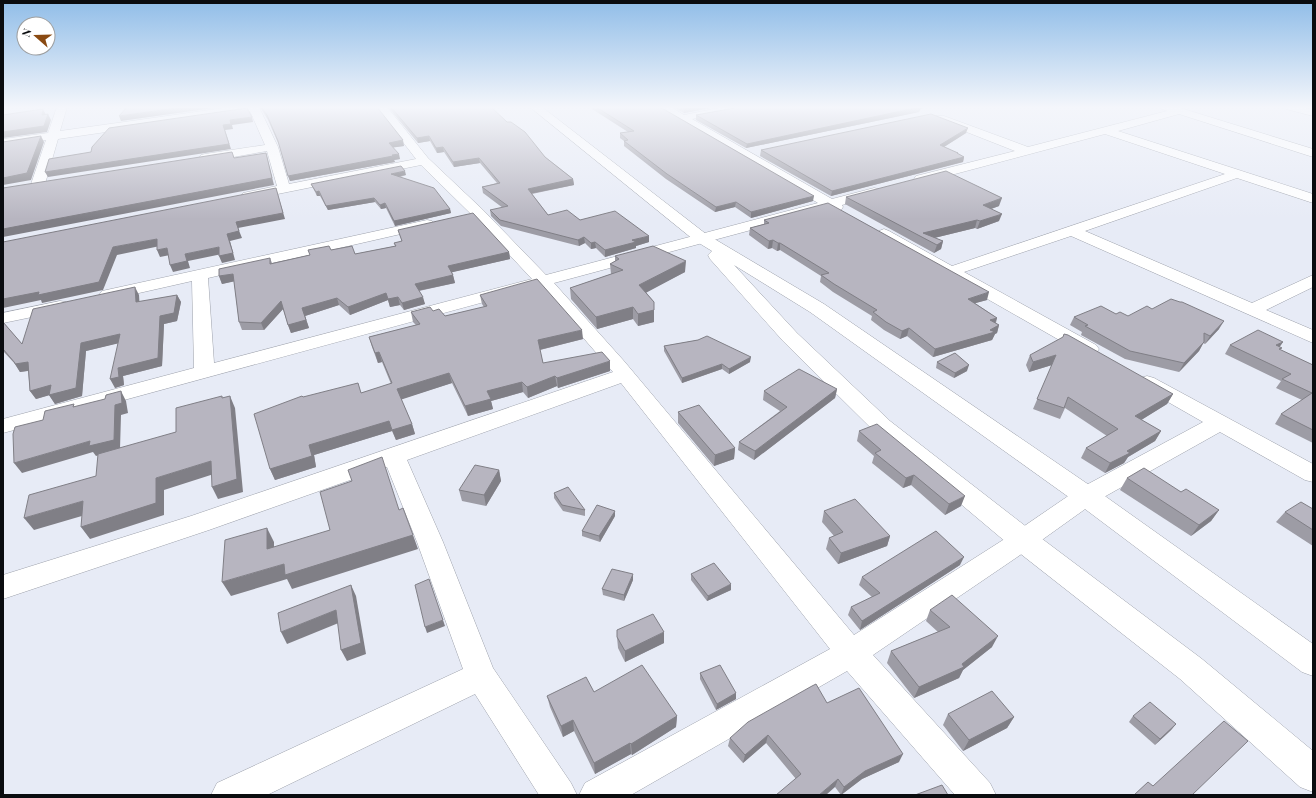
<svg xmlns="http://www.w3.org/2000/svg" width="1316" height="798" viewBox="0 0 1316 798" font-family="'Playfair Display',serif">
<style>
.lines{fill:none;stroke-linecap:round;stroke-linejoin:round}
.street-casing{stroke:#9ea2ac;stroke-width:1}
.secondary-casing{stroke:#9ea2ac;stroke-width:1}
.street{fill:#fff;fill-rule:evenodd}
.secondary{fill:#fff;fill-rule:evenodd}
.wall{fill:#9d9ca5}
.shaded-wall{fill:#807f86}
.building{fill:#b7b5c0;stroke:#807f86}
</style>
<rect width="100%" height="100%" fill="#e7ebf6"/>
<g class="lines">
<g class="street-casing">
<g id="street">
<polygon points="57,107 67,107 60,131 231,107 259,107 278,147 289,184 416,159 376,107 387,107 428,158 483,210 546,275 818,203 659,109 658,107 671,107 684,115 723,107 744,107 739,110 692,119 832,199 874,188 879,189 881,192 879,195 842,205 843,207 841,210 836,211 829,209 554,283 624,361 854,635 1014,533 1077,490 1203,422 1140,386 1137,382 1140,378 1147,376 1154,378 1313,464 1313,482 1305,480 1220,432 1095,502 1032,547 873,655 990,783 996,795 955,795 847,671 631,795 579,795 585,783 830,649 621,383 407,460 443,542 493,668 571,783 577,795 539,795 475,694 267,795 211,795 217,783 463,669 417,542 387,467 209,530 3,599 3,575 191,516 613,372 539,287 3,433 3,419 194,368 192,281 108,300 102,299 99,295 102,291 427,220 432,221 434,224 432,227 427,228 208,278 214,363 532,279 473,216 421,165 248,200 243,199 241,196 243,193 277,186 267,151 205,162 201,161 199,158 201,155 205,154 265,145 250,111 58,139 45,184 43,187 33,187 31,184 46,140 3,147 3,139 48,133"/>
<polygon points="1161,107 1177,107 1313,149 1313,157 1179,114 1118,131 1313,194 1313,203 1237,178 1085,231 1252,303 1313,275 1313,287 1266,310 1313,330 1313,343 1071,236 964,272 1096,345 1099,349 1096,353 1089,355 1082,353 879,237 876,234 879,231 884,229 889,231 952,266 1225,174 1105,134 921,183 916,182 914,179 916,176 1015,151 936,120 935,118 936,116 944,116 1028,147 1167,111 1162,109"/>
<polygon points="1285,107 1302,107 1313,110 1313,116 1286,109"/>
<polygon points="60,301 66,302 69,306 66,310 3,323 3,313"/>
</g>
</g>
<g class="secondary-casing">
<polygon id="secondary" points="530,107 542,107 706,234 824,304 1095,489 1313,644 1313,676 1302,672 1077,503 810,312 734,265 797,333 890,421 1033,532 1202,659 1313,751 1313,792 1300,787 1180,679 1013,548 874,431 783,341 710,259 708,255 712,251 694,240"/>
</g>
<use href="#street" class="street"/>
<use href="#secondary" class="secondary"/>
</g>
<g class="wall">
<polygon points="260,107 377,107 404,146 393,147 400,159 394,160 395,162 290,181 279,145 268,120"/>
<polygon points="388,107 491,107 507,122 545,157 573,179 574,185 532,194 548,215 580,220 649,242 636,246 636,248 605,257 596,248 591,249 585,243 579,246 501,226 491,216 490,210 503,208 483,193 482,187 497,183 480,163 454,167 444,152 437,153 430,141 418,143"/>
<polygon points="589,107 660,107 813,201 751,218 735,207 715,212 666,179 624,146 624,141 620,138 620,133 628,132"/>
<polygon points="673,107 716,107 684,113"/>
<polygon points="920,110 919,112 746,148 696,120 696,115"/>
<polygon points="966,133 944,147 958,153 958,154 964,157 963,162 831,196 760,156 761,150"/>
<polygon points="406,175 400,177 450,209 451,213 395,226 386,208 381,209 375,202 328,210 320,196 317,196 311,184"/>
<polygon points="846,197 999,206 991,209 999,221 977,229 975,228 934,238 943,241 941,249 934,253 845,204"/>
<polygon points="764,220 987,300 975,303 997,318 996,323 999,325 997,333 995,334 992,340 933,357 907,336 900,339 884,330 871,320 872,316 833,292 820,282 821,276 780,250 777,251 772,248 768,249 749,235 750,228 764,224"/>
<polygon points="398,230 509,252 510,259 452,272 455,283 419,291 425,304 404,310 400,305 390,307 388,300 350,315 339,305 305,316 309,328 291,333 288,325 283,309 264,330 242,330 239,322 234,281 222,284 219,276 270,258 272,263 310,255 331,250 355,254 395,246 394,243 402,242"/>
<polygon points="615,256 685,272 646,292 654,302 654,322 638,326 633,319 597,329 571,299 570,288 611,274 610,264 615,261"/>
<polygon points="139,295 139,302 177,295 181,302 177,321 164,324 162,366 123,376 124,385 115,388 118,343 86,351 82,396 55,404 49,395 36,399 30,391 28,371 20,372 15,364 3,351 3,322 22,344"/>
<polygon points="480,295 583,339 540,350 543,363 610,371 558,388 557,386 528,398 523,392 491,401 493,409 468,416 452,383 401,399 412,424 415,434 396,440 392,431 314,455 316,467 275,480 270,469 303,397 361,393 391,384 382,362 378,363 372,347 369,337 416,325 413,322 411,312 433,311 445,316 484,307 482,304"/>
<polygon points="1152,309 1219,329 1205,344 1203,343 1199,351 1179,372 1125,359 1081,335 1082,332 1070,325 1074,317 1116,314 1128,316"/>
<polygon points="698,340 750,362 729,374 722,369 682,383 664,351 664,346"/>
<polygon points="1230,345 1279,346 1280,350 1313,365 1313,443 1275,424 1281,414 1302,400 1276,388 1281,381 1225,354"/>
<polygon points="1030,355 1173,394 1167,404 1141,420 1161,431 1155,441 1128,457 1124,463 1105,473 1081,458 1086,448 1107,436 1065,408 1060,419 1033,409 1052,365 1029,372 1026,365"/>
<polygon points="937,362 967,371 954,378 936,368"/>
<polygon points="837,389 835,398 754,460 738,450 739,442 780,411 763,400 764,391"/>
<polygon points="678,412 735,448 734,459 714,466 678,423"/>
<polygon points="859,431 961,506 945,515 911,485 903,488 872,463 874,456 857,441"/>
<polygon points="499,470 501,481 486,506 462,501 459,490"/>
<polygon points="1127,478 1181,492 1219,510 1211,521 1191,536 1120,490"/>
<polygon points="554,493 585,510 585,516 563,511 554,498"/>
<polygon points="1313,509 1313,546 1276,522 1285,512"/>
<polygon points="824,511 890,536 887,546 838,564 826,549 829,538 834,536 822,522"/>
<polygon points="615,516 600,542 582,536 582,531"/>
<polygon points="960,565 860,630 848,615 851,607 872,597 859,585 862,577"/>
<polygon points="691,574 731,590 707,601 691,580"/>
<polygon points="633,580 624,601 603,595 602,589"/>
<polygon points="930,610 992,647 963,670 959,678 914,698 887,663 891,651 938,632 926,621"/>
<polygon points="617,637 664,643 625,662 618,648"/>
<polygon points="700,673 736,693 736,699 716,710 700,679"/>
<polygon points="594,692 677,716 676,727 632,755 631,754 595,774 574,731 563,737 550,707 547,696"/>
<polygon points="827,703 899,762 862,779 841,795 835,787 796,779 766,743 743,763 728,746 730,738"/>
<polygon points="948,714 1014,717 1007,728 963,751 943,725"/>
<polygon points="1133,716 1176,724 1171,730 1155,745 1129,722"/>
</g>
<g class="shaded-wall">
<polygon points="184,107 221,107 121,121 119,116"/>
<polygon points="694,107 716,107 684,113 684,109"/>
<polygon points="919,107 924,107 920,110 919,112 746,148 747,144"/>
<polygon points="43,109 46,115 42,115"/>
<polygon points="48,114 51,120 47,132 3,138 3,132"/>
<polygon points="252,117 253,122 232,125 233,129 225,130 231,149 48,177 45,172 223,125 230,120"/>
<polygon points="968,128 966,133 939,150 940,145"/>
<polygon points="41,136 44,142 31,180 3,185 3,178"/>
<polygon points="429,136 430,141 418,143 417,138"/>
<polygon points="403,140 404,146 390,148 389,143"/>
<polygon points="443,147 444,152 437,153 436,148"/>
<polygon points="266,153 274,185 3,237 3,229"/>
<polygon points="399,154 400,159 394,160 395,162 290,181 288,176"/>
<polygon points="964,157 963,162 831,196 832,191"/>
<polygon points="479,158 480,163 454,167 453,162"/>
<polygon points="405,171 406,175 392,178 391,174"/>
<polygon points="573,179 574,185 529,194 528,189"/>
<polygon points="276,188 285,219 238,228 242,238 230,241 235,260 222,263 219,256 227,234 236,222"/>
<polygon points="319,191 320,196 317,196 316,192"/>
<polygon points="814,196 813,201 751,218 751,212"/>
<polygon points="374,198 375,202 328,210 326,206"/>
<polygon points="1002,198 999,206 980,213 983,205"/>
<polygon points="736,202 735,207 715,212 716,207"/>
<polygon points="385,203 386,208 381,209 380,205"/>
<polygon points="450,209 451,213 395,226 394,221"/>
<polygon points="1002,214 999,221 977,229 980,221"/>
<polygon points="977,220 975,228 926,240 923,233"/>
<polygon points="649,236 649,242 636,246 636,248 605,257 605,250 632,240"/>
<polygon points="584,237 585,243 579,246 578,240"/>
<polygon points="157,239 160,246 117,255 103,290 42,303 41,300 3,308 3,299 113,247"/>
<polygon points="773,240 772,248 768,249 769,241"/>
<polygon points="943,241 941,249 934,253 937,245"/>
<polygon points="595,242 596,248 591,249 591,243"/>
<polygon points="778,243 780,243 780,250 777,251"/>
<polygon points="219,247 222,254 188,261 190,268 173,272 170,265 185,254"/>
<polygon points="167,248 170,255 160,257 157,250"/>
<polygon points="509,252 510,259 449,273 448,266"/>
<polygon points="686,261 685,272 640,296 639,285"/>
<polygon points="233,274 236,281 222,284 219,276"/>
<polygon points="453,275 455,283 417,291 415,284"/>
<polygon points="135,287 139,295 140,310 136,302"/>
<polygon points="989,292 987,300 965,306 968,299"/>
<polygon points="386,293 398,297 400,305 390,307 388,300 350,315 348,307"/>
<polygon points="177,295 181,302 177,321 164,324 162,366 123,376 124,385 115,388 110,379 118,368"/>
<polygon points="423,297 425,304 404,310 402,303"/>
<polygon points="337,298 339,305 305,316 309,328 291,333 288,325 302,308"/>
<polygon points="281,301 284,308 264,330 261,323"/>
<polygon points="633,307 633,319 597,329 596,317"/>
<polygon points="654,310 654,322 638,326 638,314"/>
<polygon points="997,318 994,326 990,320"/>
<polygon points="1224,321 1219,329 1205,344 1210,336"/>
<polygon points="999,325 997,333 995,334 992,340 933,357 935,349 990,330"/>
<polygon points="909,328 907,336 900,339 902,331"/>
<polygon points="582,330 583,339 539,350 538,340"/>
<polygon points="120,334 124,342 86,351 82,396 55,404 49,395 81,343"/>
<polygon points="1204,342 1199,351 1179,372 1184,363"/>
<polygon points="1283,342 1277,351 1276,345"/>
<polygon points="379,352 382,362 378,363 375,353"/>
<polygon points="1056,355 1052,365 1029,372 1033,362"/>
<polygon points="751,357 750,362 729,374 729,369"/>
<polygon points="610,361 610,371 558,388 557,378"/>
<polygon points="28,362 33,370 20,372 15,364"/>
<polygon points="722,364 722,369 682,383 682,378"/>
<polygon points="969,365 967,371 954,378 955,373"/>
<polygon points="449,373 452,383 400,400 397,389"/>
<polygon points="555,376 557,386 528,398 527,387"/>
<polygon points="522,382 523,392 491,401 493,409 468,416 465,406 487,391"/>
<polygon points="51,385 57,393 36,399 30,391"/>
<polygon points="837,389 835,398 754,460 755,451"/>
<polygon points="121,391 126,401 128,413 121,415 120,449 96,456 93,452 22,473 14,463 90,441 115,405"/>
<polygon points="1173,394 1167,404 1130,427 1135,416"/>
<polygon points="230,396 235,408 243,492 218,499 212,487"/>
<polygon points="389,421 392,431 314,455 316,467 275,480 270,469 309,445"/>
<polygon points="412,424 415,434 396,440 392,430"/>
<polygon points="1161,431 1155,441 1128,457 1124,463 1105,473 1110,463 1127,451"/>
<polygon points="735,448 734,459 714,466 715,455"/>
<polygon points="211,461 217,473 164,490 164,515 90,539 81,527 156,478"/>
<polygon points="499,470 501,481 486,506 484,495"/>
<polygon points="914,475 911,485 903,488 906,478"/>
<polygon points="965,496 961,506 945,515 949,504"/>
<polygon points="83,501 92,513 34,530 24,518"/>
<polygon points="1219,510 1211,521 1191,536 1199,525"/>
<polygon points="615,511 615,516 600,542 599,536"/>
<polygon points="267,528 274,542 274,563 267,549"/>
<polygon points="413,535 418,549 292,589 287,579 231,596 222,582 284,564"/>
<polygon points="890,536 887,546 838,564 841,553"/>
<polygon points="964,557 960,565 860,630 862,621"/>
<polygon points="633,574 633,580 624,601 624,595"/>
<polygon points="731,584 731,590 707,601 708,596"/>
<polygon points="351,585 356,596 366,654 347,661 341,650"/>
<polygon points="336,610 341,622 287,644 281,632"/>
<polygon points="443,620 445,626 427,633 425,627"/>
<polygon points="664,632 664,643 625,662 625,651"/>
<polygon points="998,636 992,647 963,670 959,678 914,698 919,687 962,664"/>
<polygon points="736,693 736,699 716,710 717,704"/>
<polygon points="677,716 676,727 632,755 631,744"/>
<polygon points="1014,717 1007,728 963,751 969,740"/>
<polygon points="573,720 574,731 563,737 561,726"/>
<polygon points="1176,724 1171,730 1155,745 1160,739"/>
<polygon points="768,735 766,743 743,763 745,755"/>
<polygon points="630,743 631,754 595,774 594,763"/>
<polygon points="903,754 899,762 862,779 841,795 844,787 865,771"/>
<polygon points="838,779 835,787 826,795 819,795"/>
</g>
<g class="building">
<polygon points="127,107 184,107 119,116"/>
<polygon points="261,107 377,107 403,140 389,143 399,154 392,155 393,156 288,176 278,141 267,115"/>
<polygon points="391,107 491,107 507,122 511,122 525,132 545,157 573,179 528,189 548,215 567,210 580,220 615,211 649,236 632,240 636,242 605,250 595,242 591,243 584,237 578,240 500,220 490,210 508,206 482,187 500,183 479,158 453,162 443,147 436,148 429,136 417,138"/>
<polygon points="596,107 660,107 814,196 751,212 736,202 716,207 667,174 624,141 628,140 620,133 634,131"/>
<polygon points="681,107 694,107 684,109"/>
<polygon points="740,107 920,107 747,144 696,115"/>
<polygon points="247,108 252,117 230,120 231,124 223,125 229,144 45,172 49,159 91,152 92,147 109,128"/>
<polygon points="43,109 42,115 48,114 44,126 3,132 3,115"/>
<polygon points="931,114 968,128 940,145 958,153 957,153 964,157 832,191 761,150"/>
<polygon points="41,136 27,173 3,178 3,142"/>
<polygon points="232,152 234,158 266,153 272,178 3,229 3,188"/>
<polygon points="401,166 405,171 391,174 434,188 450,209 394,221 385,203 380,205 374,198 326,206 319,191 316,192 311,184"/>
<polygon points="946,171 1002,198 983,205 1002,214 980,221 977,220 923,233 943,241 937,245 846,197"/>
<polygon points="276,188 283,213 236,222 239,231 227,234 233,253 219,256 219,247 185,254 187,261 170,265 167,248 157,250 157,239 113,247 99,282 38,295 39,292 3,299 3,242"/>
<polygon points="828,203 989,292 968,299 997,318 990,320 999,325 990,330 995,332 935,349 909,328 902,331 886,322 873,312 877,310 834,284 821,275 829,273 780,243 778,243 773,240 769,241 750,228 769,223 764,220"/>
<polygon points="473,213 509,252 448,266 453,275 415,284 423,297 402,303 398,297 388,299 386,293 348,307 337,298 302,308 306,320 288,325 281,301 261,323 239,322 233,274 219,276 219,269 270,258 270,264 310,255 308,250 329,246 331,250 352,246 355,254 396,246 394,243 402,241 398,230"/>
<polygon points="653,246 686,261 639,285 654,302 654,310 638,314 633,307 596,317 570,288 623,270 610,264 619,259 615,256"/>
<polygon points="537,279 582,330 538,340 543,363 602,352 610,361 557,378 555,376 527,387 522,382 487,391 491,399 465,406 449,373 397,389 412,424 392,430 389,421 309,445 312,456 270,469 254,414 302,396 303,397 358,383 361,393 392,383 379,352 375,353 369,337 420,324 411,312 430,307 433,311 439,309 445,316 487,306 480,295"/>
<polygon points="135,287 136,302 177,295 174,313 160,316 158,358 118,368 119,377 110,379 120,334 81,343 76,388 49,395 51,385 30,391 28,362 15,364 15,363 3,349 3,322 22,344 33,309"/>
<polygon points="1171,299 1180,302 1182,302 1224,321 1210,336 1204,333 1204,342 1184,363 1130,351 1085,326 1088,325 1074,317 1101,306 1116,314 1120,312 1128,316 1147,306 1152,309"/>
<polygon points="1258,330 1283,342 1276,345 1282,348 1279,349 1313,365 1313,430 1281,414 1312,393 1282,379 1291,374 1230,345"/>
<polygon points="1064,334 1068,335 1173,394 1135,416 1161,431 1127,451 1130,453 1110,463 1086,448 1118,429 1068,397 1064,408 1037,399 1056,355 1033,362 1030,355 1063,337"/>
<polygon points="707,336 751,357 729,369 722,364 682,378 664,346 698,340"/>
<polygon points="955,353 969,365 955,373 937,362"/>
<polygon points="799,369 837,389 755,451 739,442 787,407 764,391"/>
<polygon points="121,391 122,403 115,405 114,440 89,446 90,441 14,463 13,434 15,427 43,420 45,411 74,404 73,407 105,399 106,395"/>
<polygon points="222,396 222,398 230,396 237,479 212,487 211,461 156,478 156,503 81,527 83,501 24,518 29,495 96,476 98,454 176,432 176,408"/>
<polygon points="699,405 735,448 715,455 678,412"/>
<polygon points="877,424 965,496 949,504 914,475 906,478 875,453 881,450 859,431"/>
<polygon points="382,457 399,510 403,508 413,535 285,575 284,564 222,582 225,540 267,528 267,549 330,530 320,492 352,481 348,470"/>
<polygon points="475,465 499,470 484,495 459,490"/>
<polygon points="1144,468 1181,492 1186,489 1219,510 1199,525 1127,478"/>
<polygon points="568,487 585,510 562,505 554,493"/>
<polygon points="855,499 890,536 841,553 829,538 843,532 824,511"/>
<polygon points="1301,502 1313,509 1313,530 1285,512"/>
<polygon points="597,505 615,511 599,536 582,531"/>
<polygon points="936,531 964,557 862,621 851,607 880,593 862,577"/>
<polygon points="714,563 731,584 708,596 691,574"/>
<polygon points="612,569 633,574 624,595 602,589"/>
<polygon points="429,579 443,620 425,627 415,585"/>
<polygon points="351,585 361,643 341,650 336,610 281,632 278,613"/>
<polygon points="952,595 998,636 962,664 964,667 919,687 891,651 950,627 930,610"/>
<polygon points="653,614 664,632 625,651 617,637 617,630"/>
<polygon points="642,665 677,716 631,744 630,743 594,763 573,720 561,726 547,696 586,677 594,692"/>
<polygon points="720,665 736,693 717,704 700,673"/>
<polygon points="816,684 827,703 859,688 903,754 865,771 844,787 838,779 819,795 776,795 801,774 768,735 745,755 730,738 748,722 812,686"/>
<polygon points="992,691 1014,717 969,740 948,714"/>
<polygon points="1150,702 1176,724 1160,739 1133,716"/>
<polygon points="1224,721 1248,741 1192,795 1134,795 1148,782 1153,786"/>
<polygon points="942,785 948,795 915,795"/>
</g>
<linearGradient id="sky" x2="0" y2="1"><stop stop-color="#90bde8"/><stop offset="0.49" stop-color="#f4f6fb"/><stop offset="1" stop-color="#f4f6fb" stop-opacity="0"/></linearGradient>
<rect width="1316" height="219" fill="url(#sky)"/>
<rect width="1316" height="798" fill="none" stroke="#0a0c0f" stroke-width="8"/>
<g transform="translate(36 36) rotate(290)"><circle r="19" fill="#ffffff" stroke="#9d9e9f"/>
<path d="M0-3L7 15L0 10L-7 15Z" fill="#8a4a12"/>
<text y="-6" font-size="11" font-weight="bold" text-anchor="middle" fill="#0a0c0f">N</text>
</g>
</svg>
